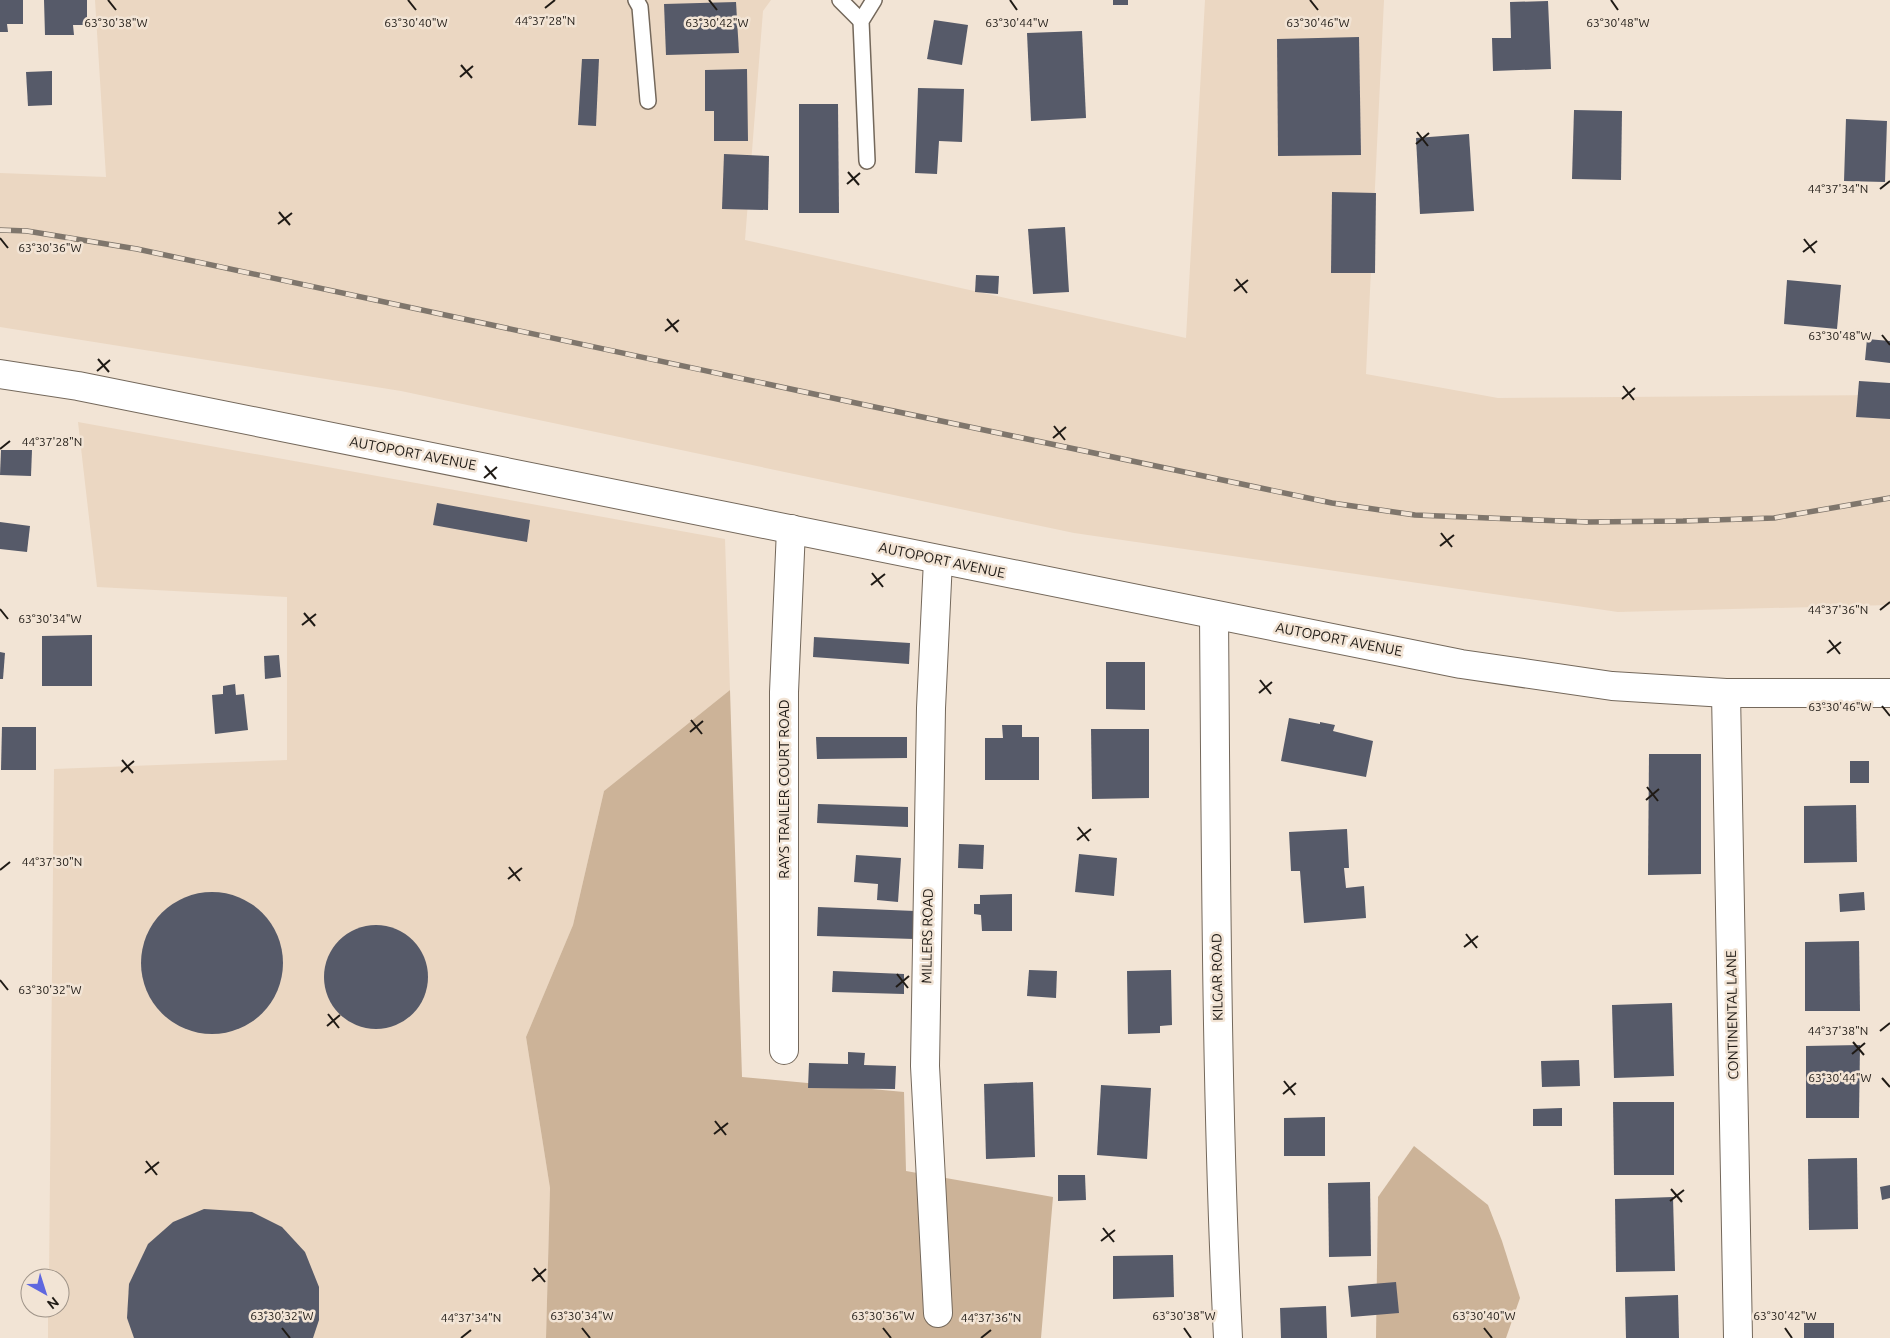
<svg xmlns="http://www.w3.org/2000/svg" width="1890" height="1338" viewBox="0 0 1890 1338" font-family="Ubuntu,sans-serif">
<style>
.built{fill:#ebd7c2}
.green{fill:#ccb398}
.building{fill:#565a69}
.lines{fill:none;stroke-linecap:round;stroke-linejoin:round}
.lane-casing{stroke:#74685b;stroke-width:18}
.street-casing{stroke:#74685b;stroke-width:30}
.lane{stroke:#fff;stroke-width:15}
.street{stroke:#fff;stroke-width:28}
.rail-casing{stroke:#7f766c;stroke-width:5.5}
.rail{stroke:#f2e4d5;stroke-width:4;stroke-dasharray:11;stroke-linecap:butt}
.ticks{fill:none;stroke:#1f1a15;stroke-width:2}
.labels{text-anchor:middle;stroke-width:5;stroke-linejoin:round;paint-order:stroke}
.street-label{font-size:14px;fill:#1f1a15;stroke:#f2e4d5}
.ticks-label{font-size:12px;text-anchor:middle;fill:#1f1a15;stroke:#f2e4d5;stroke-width:5;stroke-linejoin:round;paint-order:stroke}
</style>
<rect width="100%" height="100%" fill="#f2e4d5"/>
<g class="built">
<polygon points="95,0 771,0 763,11 745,240 1186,338 1205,0 1384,0 1366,374 1498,398 1890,395 1890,605 1618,612 1074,533 401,391 0,327 0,173 106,177"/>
<polygon points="78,422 725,539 730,690 604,791 573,925 526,1037 550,1188 546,1338 48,1338 48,1308 60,1308 60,1278 49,1278 54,769 287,760 287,597 97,587"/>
</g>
<g class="green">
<polygon points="730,690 742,1077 904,1092 906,1171 1053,1197 1041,1338 546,1338 550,1188 526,1037 573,925 604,791"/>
<polygon points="1414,1146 1488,1205 1502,1241 1520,1298 1506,1338 1376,1338 1378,1197"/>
</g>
<g class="building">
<polygon points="0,0 23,0 23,24 7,24 8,32 0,32"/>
<polygon points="44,0 87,0 87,25 73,25 74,35 45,35"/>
<rect x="1113" y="0" width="15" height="5"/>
<polygon points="1548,1 1551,69 1493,71 1492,38 1511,38 1510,2"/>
<polygon points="736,2 739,53 666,55 664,4"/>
<polygon points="934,20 968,25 962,65 927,59"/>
<polygon points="1082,31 1086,118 1031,121 1027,33"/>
<polygon points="1359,37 1361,155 1278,156 1277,39"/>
<polygon points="582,59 599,59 596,126 578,125"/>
<polygon points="747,69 748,141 714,141 714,111 705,111 705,70"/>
<polygon points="52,71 52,105 28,106 26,72"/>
<polygon points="918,88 964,89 962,142 939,141 937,174 915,173"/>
<polygon points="799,104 838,104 839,213 799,213"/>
<polygon points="1574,110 1622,111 1621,180 1572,179"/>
<polygon points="1846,119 1887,121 1885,182 1844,181"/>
<polygon points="1469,134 1474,211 1420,214 1416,138"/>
<polygon points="724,154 769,156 768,210 722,209"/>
<polygon points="1332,192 1376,193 1375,273 1331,273"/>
<polygon points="1065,227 1069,292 1033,294 1028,229"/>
<polygon points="976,275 999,276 998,294 975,292"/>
<polygon points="1787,280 1841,285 1837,329 1784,324"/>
<polygon points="1867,339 1890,341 1890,363 1865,360"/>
<polygon points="1859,381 1890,383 1890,419 1856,417"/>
<polygon points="1,450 32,450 31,476 0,475"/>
<polygon points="437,503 530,520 527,542 433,525"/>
<polygon points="0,522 30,526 27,552 0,549"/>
<polygon points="92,635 92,686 42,686 42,636"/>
<polygon points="814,637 910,643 909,664 813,657"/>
<polygon points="0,652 5,653 3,679 0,679"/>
<polygon points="279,655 281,677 265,679 264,656"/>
<polygon points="1106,662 1145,662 1145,710 1106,709"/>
<polygon points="235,684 236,695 244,694 248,730 215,734 212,695 223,694 223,686"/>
<polygon points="1289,718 1320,724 1320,722 1335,725 1333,731 1373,741 1366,777 1281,761"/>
<polygon points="1002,725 1022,725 1022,737 1039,737 1039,780 985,780 985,738 1003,738"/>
<polygon points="2,727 36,727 36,770 1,770"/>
<polygon points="1091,729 1149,729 1149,798 1092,799"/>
<polygon points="816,737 907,737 907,758 817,759"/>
<polygon points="1649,754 1701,754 1701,874 1648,875"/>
<rect x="1850" y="761" width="19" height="22"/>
<polygon points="818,804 908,807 908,827 817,823"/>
<polygon points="1856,805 1857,862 1804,863 1804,806"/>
<polygon points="1347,829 1349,868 1344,868 1346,888 1364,886 1366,918 1304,923 1300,871 1291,871 1289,832"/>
<polygon points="959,844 984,845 983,869 958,868"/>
<polygon points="1079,854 1117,858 1114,896 1075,892"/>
<polygon points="856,855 901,858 898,902 877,900 878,884 854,882"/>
<circle cx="212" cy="963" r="71"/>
<polygon points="1864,892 1865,910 1840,912 1839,894"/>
<polygon points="1012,894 1012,931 982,931 981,915 974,914 974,904 980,904 980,895"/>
<polygon points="818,907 915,911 914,939 817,936"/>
<circle cx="376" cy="977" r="52"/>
<polygon points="1859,941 1860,1011 1805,1011 1805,942"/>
<polygon points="1029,970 1057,971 1056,998 1027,996"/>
<polygon points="1171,970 1172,1025 1160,1026 1160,1033 1128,1034 1127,971"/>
<polygon points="833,971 904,974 904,994 832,992"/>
<polygon points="1672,1003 1674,1076 1614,1078 1612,1005"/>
<polygon points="1860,1045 1859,1118 1806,1118 1806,1046"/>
<polygon points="848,1052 865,1053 864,1065 896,1066 895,1089 808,1088 809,1063 848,1064"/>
<polygon points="1579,1060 1580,1086 1542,1087 1541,1061"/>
<polygon points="1033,1082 1035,1157 986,1159 984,1084"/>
<polygon points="1101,1085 1151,1088 1147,1159 1097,1155"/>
<polygon points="1613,1102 1674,1102 1674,1175 1614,1175"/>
<polygon points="1562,1108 1562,1126 1533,1126 1533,1109"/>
<polygon points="1325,1117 1325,1156 1284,1156 1284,1118"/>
<polygon points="1857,1158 1858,1229 1809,1230 1808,1159"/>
<polygon points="1058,1175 1085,1175 1086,1200 1058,1201"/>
<polygon points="1370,1182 1371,1256 1329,1257 1328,1183"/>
<polygon points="1890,1185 1890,1198 1882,1200 1880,1187"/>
<polygon points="1673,1197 1675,1271 1616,1272 1615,1199"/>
<polygon points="204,1209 252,1212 282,1227 305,1252 319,1287 319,1320 313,1338 134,1338 127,1318 129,1284 148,1244 173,1222"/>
<polygon points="1173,1255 1174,1297 1113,1299 1113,1256"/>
<polygon points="1396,1282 1399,1313 1351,1317 1348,1286"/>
<polygon points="1678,1295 1679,1338 1626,1338 1625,1297"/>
<polygon points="1326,1306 1327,1338 1281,1338 1280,1308"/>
<rect x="1804" y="1323" width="30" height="15"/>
</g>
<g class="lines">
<g class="lane-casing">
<g id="lane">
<polyline points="636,0 640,7 648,101"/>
<polyline points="840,0 861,21"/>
<polyline points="867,161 861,21 874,0"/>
</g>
</g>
<g class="street-casing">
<g id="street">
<polyline points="0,374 78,386 1461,664 1612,686 1726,693 1890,693"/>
<polyline points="938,560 931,708 925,1066 938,1313"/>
<path d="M1214,615C1216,856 1216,1097 1228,1338"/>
<polyline points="1726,693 1738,1338"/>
<polyline points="784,1050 784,692 791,529"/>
</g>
</g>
<use href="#lane" class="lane"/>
<use href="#street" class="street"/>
<g class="rail-casing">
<polyline id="rail" points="0,230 27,231 137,249 870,406 1332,503 1415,515 1587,522 1683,521 1774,518 1890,498"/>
</g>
<use href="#rail" class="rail"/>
</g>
<path class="ticks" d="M108,0L116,10M408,0L416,10M709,0L717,10M1010,0L1017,10M1310,0L1318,10M1611,0L1618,10M545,8L555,0M461,65L472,78M460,77L473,66M1417,132L1428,146M1416,144L1429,133M848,172L859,185M847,184L860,173M1880,189L1890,181M279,212L290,225M278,224L292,213M0,238L8,248M1804,239L1815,253M1803,252L1817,241M1236,279L1247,293M1234,291L1248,280M667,319L678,332M665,331L679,320M1882,335L1890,345M98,359L109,372M97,371L110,360M1623,386L1634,400M1622,399L1635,388M1054,426L1065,440M1053,438L1066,427M0,449L10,441M485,466L496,479M484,478L497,467M1441,533L1452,547M1440,546L1454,535M872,573L883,587M871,585L885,574M0,609L8,619M1880,610L1890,602M304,613L315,626M302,625L316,614M1829,640L1840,654M1827,653L1841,642M1260,680L1271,694M1259,693L1272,682M1882,706L1890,716M691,720L702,734M690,732L703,721M122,760L133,773M121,772L134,761M1647,787L1658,801M1646,800L1659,789M1078,827L1089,841M1077,840L1091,829M509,867L520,881M0,870L10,862M508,879L522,868M1466,934L1477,948M1464,947L1478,936M897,974L908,988M0,980L8,990M896,987L909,976M328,1014L339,1028M327,1026L340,1015M1880,1031L1890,1023M1853,1042L1864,1055M1852,1054L1865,1043M1882,1078L1890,1087M1284,1081L1295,1095M1283,1094L1296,1083M715,1121L726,1135M714,1134L728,1123M146,1161L157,1175M145,1173L159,1162M1671,1189L1682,1202M1670,1201L1684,1190M1103,1228L1114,1242M1101,1241L1115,1230M534,1268L545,1282M532,1281L546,1269M282,1328L290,1338M582,1328L590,1338M883,1328L891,1338M1184,1328L1191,1338M1484,1328L1492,1338M1785,1328L1792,1338M461,1338L471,1330M981,1338L991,1330"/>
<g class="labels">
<g class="street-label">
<text transform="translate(413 453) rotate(11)" y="5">AUTOPORT AVENUE</text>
<text transform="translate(942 560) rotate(12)" y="5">AUTOPORT AVENUE</text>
<text transform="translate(1339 639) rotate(11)" y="5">AUTOPORT AVENUE</text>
<text transform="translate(784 789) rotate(-90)" y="5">RAYS TRAILER COURT ROAD</text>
<text transform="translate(927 936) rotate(-89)" y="5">MILLERS ROAD</text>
<text transform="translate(1217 977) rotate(-91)" y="5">KILGAR ROAD</text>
<text transform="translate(1732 1015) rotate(-91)" y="5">CONTINENTAL LANE</text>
</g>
</g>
<g class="ticks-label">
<text x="545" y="25">44°37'28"N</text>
<text x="116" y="27">63°30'38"W</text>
<text x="416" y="27">63°30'40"W</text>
<text x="717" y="27">63°30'42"W</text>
<text x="1017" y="27">63°30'44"W</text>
<text x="1318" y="27">63°30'46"W</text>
<text x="1618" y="27">63°30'48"W</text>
<text x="1838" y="193">44°37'34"N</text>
<text x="50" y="252">63°30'36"W</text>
<text x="1840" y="340">63°30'48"W</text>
<text x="52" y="446">44°37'28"N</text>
<text x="1838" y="614">44°37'36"N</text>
<text x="50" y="623">63°30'34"W</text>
<text x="1840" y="711">63°30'46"W</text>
<text x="52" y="866">44°37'30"N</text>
<text x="50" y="994">63°30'32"W</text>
<text x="1838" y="1035">44°37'38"N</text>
<text x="1840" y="1082">63°30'44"W</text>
<text x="282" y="1320">63°30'32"W</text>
<text x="582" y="1320">63°30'34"W</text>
<text x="883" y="1320">63°30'36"W</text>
<text x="1184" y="1320">63°30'38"W</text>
<text x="1484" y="1320">63°30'40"W</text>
<text x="1785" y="1320">63°30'42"W</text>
<text x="471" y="1322">44°37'34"N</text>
<text x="991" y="1322">44°37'36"N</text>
</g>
<g transform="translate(45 1293) rotate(141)"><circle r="24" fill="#f2e4d5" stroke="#9e9388"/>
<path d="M0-4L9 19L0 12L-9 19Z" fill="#5f67df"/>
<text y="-8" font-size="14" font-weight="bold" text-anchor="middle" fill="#1f1a15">N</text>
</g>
</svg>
